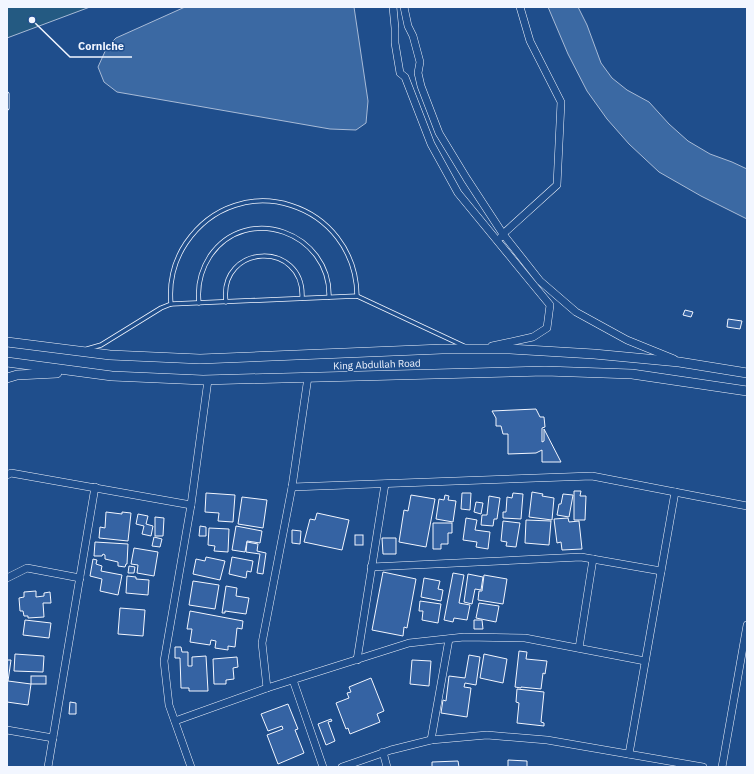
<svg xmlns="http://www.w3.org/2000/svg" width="754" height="774" viewBox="0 0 754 774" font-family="'IBM Plex Sans',sans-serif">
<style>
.green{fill:#245a82;stroke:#a8bbd7}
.water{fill:#3b69a3;stroke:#a8bbd7}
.building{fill:#3563a3;stroke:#f2f6ff}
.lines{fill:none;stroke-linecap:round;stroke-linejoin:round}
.service-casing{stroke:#f2f6ff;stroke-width:5}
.minor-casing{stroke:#f2f6ff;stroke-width:8}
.tertiary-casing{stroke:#f2f6ff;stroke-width:10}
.service{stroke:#1f4e8c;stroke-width:3.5}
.minor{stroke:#1f4e8c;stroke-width:7}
.tertiary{stroke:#1f4e8c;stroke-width:9}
.labels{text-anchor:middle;stroke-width:3;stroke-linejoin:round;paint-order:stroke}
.street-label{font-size:10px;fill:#f2f6ff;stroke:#1f4e8c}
.leader{fill:none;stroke:#f2f6ff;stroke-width:1.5}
.callout-dot{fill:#f2f6ff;stroke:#1f4e8c;stroke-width:1.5}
.callout-label{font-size:11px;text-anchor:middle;font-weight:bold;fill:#f2f6ff;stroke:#1f4e8c;stroke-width:3;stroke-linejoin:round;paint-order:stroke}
</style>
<rect width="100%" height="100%" fill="#1f4e8c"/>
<polygon class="green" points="7,7 90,7 7,38"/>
<g class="water">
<polygon points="185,7 354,7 368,101 366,123 356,130 330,129 117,92 104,82 98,67 107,47 116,38"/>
<polygon points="548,7 578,7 587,25 601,63 612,78 627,90 649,102 669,124 688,141 710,154 732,162 747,169 747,219 701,196 659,172 629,144 607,119 587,91 568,54"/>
</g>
<g class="building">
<polygon points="685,310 693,312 691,317 683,315"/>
<polygon points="728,319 742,321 740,329 727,327"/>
<polygon points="536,409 540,417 544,417 545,427 542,428 542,442 544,441 544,429 561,462 542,462 542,450 536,453 508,454 508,434 503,434 501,426 496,426 496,418 492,411"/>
<polygon points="574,491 581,491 580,496 586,496 585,520 574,520"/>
<polygon points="532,492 543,494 542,496 554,498 552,520 529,517"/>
<polygon points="206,493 235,495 233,522 218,521 219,513 205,512"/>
<polygon points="462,493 471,493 470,510 461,509"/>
<polygon points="513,493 523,494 521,519 503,518 503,512 506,512 507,497 512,498"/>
<polygon points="563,494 573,495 569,517 557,515 559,504 561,504"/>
<polygon points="411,495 435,499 426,547 399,542 404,510 408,511"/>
<polygon points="445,495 449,496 448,500 456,501 453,522 436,519 439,499 444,500"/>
<polygon points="489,496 500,498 497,519 494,519 493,526 481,525 482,515 487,515"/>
<polygon points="242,497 267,500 263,528 238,524"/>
<polygon points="476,502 483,503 481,514 474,512"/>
<polygon points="106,512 122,514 122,512 131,513 128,541 99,538 100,527 105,528"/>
<polygon points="317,513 349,520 342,550 304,542 310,519 315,520"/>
<polygon points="138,514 148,516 146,524 153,526 151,536 142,534 144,526 136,524"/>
<polygon points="155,517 164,518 163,536 155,536"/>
<polygon points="466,518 477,520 475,530 490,532 488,549 476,547 477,542 463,540"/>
<polygon points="568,518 569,522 579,521 582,549 562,550 561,542 557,543 554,519"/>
<polygon points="526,520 551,521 549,545 525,543"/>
<polygon points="503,521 520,523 516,547 506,546 507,542 501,541"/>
<polygon points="433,523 452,523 452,533 448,533 448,544 441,544 441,549 433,549"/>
<polygon points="200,526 206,527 206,536 199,536"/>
<polygon points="236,526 262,531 260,543 247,541 245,552 232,550"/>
<polygon points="209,528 229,529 228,552 214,551 215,546 208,545"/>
<polygon points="292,530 301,531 300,544 292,543"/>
<rect x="355" y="535" width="8" height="10"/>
<polygon points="154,537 162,539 160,547 152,546"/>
<polygon points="382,538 396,538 396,554 383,554"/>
<polygon points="95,542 128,544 127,564 126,564 125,567 118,566 118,562 105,559 105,555 103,554 102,556 94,556"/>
<polygon points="247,542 258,544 257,551 266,553 263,574 257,573 260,554 246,552"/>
<polygon points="134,548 158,552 154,576 137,573 138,565 131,564"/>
<polygon points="206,557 225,561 220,580 193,574 196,559 205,561"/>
<polygon points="232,557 253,561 251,572 247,571 246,578 229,574"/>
<polygon points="93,559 97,560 96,564 102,566 101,571 122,575 118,595 100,591 102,579 90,576"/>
<polygon points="129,566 135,567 134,573 128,573"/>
<polygon points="383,572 416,579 407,628 404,627 403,636 372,630"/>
<polygon points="453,573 464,575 459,603 470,605 467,620 454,618 453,622 444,620"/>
<polygon points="468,574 483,577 481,590 475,589 472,604 464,602"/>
<polygon points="484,575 507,579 503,604 478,600 479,591 482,591"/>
<polygon points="127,576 136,577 136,579 149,580 148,595 126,593"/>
<polygon points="424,578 440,581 438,589 443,590 441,601 421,597"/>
<polygon points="193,581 219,585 215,609 189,605"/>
<polygon points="226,586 237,588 236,596 249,598 246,614 225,611 225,613 222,613"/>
<polygon points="36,591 36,597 44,596 44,593 50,592 51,603 43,603 44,617 28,618 28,616 24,616 23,611 20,611 19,598 24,597 24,592"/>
<polygon points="420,601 441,604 438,623 422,620 423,611 419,611"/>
<polygon points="479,603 499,606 496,622 476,618"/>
<polygon points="120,608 145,610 143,636 118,634"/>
<polygon points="190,611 243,621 242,629 237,628 235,647 228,646 228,650 215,648 216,641 211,640 210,645 190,642 192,629 187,629"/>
<polygon points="25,620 51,623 49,638 23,635"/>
<polygon points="474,620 482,620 483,629 474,629"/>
<polygon points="175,647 181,647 182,652 188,652 188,666 192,666 192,657 206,656 208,691 189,691 189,688 181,688 180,658 175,658"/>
<polygon points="519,651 527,652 526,659 547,661 545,674 543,673 541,689 521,687 521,688 515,687"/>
<polygon points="15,654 44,656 43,672 14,671"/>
<polygon points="484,654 507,659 503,683 480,678"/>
<polygon points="469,655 480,657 476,685 465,683 464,687 471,688 467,717 441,713 443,700 446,701 449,676 465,678"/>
<polygon points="237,657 238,667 233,668 234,679 226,680 226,684 214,684 213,659"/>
<polygon points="7,660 11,660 8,681 31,684 28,705 7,702"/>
<polygon points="412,660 431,661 429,686 410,684"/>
<rect x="31" y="676" width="15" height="8"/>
<polygon points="371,678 384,711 377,714 380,722 350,734 348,728 346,729 336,703 349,698 347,693 351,692 349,687"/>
<polygon points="517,689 544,692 541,722 544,723 544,726 517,723 519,703 516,702"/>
<polygon points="70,702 76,703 76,714 69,714"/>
<polygon points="288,704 298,729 295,730 304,753 278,764 267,735 283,729 282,726 268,731 261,714"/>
<polygon points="331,719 332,721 328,722 335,741 326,745 318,724"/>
<polygon points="508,760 527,761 527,767 508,767"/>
<polygon points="458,761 459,767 432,767 432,762"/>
</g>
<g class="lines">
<g class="service-casing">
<g id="service">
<polyline points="7,94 7,108"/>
<path d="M226,302C218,243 305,240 302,298"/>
<path d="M199,303C197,286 201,270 210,256C247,202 331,233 329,297"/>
<path d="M171,304C169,283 174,261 186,243C239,165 356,203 357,296"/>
<polyline points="87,349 101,345 161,308 171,304 357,296 464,346"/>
</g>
</g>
<g class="minor-casing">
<g id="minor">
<polyline points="393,7 395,28 395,43 400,73 405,77 431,144 458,193 550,305 547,328 533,337 492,346"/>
<polyline points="404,7 408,26 413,36 420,62 418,73 421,86 439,133 467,179 503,234 540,281 576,312 627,340 674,359"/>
<polyline points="501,237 503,234 557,185 561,102 530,41 520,7"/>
<polyline points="7,475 11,473 191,505"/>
<polyline points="292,487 592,476 747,506"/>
<polyline points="371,567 581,557 661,571"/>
<polyline points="7,578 27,568 80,578"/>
<polyline points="579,648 593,559"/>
<polyline points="357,660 385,484"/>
<polyline points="293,680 323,767"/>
<polyline points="267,688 262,643 292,487 308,377"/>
<polyline points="175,721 267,688 409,643 464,637 525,638 645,661"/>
<polyline points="7,730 53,738"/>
<polyline points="431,740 449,639"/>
<polyline points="383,752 387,767"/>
<polyline points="629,754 675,492"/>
<polyline points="48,767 95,487"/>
<polyline points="191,767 169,705 164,661 191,505 208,380"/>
<polyline points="342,767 391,750 431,740 487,735 547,740 703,767"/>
<polyline points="722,767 747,625"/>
</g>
</g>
<g class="tertiary-casing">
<g id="tertiary">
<polyline points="7,342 110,355 200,359 442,349 510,349 594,354 679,362 747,373"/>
<polyline points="7,362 112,376 203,380 545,371 632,374 747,391"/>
<polyline points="7,378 17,375 57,373"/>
</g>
</g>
<use href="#service" class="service"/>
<use href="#minor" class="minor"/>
<use href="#tertiary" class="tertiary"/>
</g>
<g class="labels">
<g class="street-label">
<text transform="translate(377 364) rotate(-2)" y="4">King Abdullah Road</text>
</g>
</g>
<path class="leader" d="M32 20L70 57H132"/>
<circle class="callout-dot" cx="32" cy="20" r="4"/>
<g class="callout-label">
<text x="101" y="50">Corniche</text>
</g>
<rect width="754" height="774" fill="none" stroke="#f2f6ff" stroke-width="16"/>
</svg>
